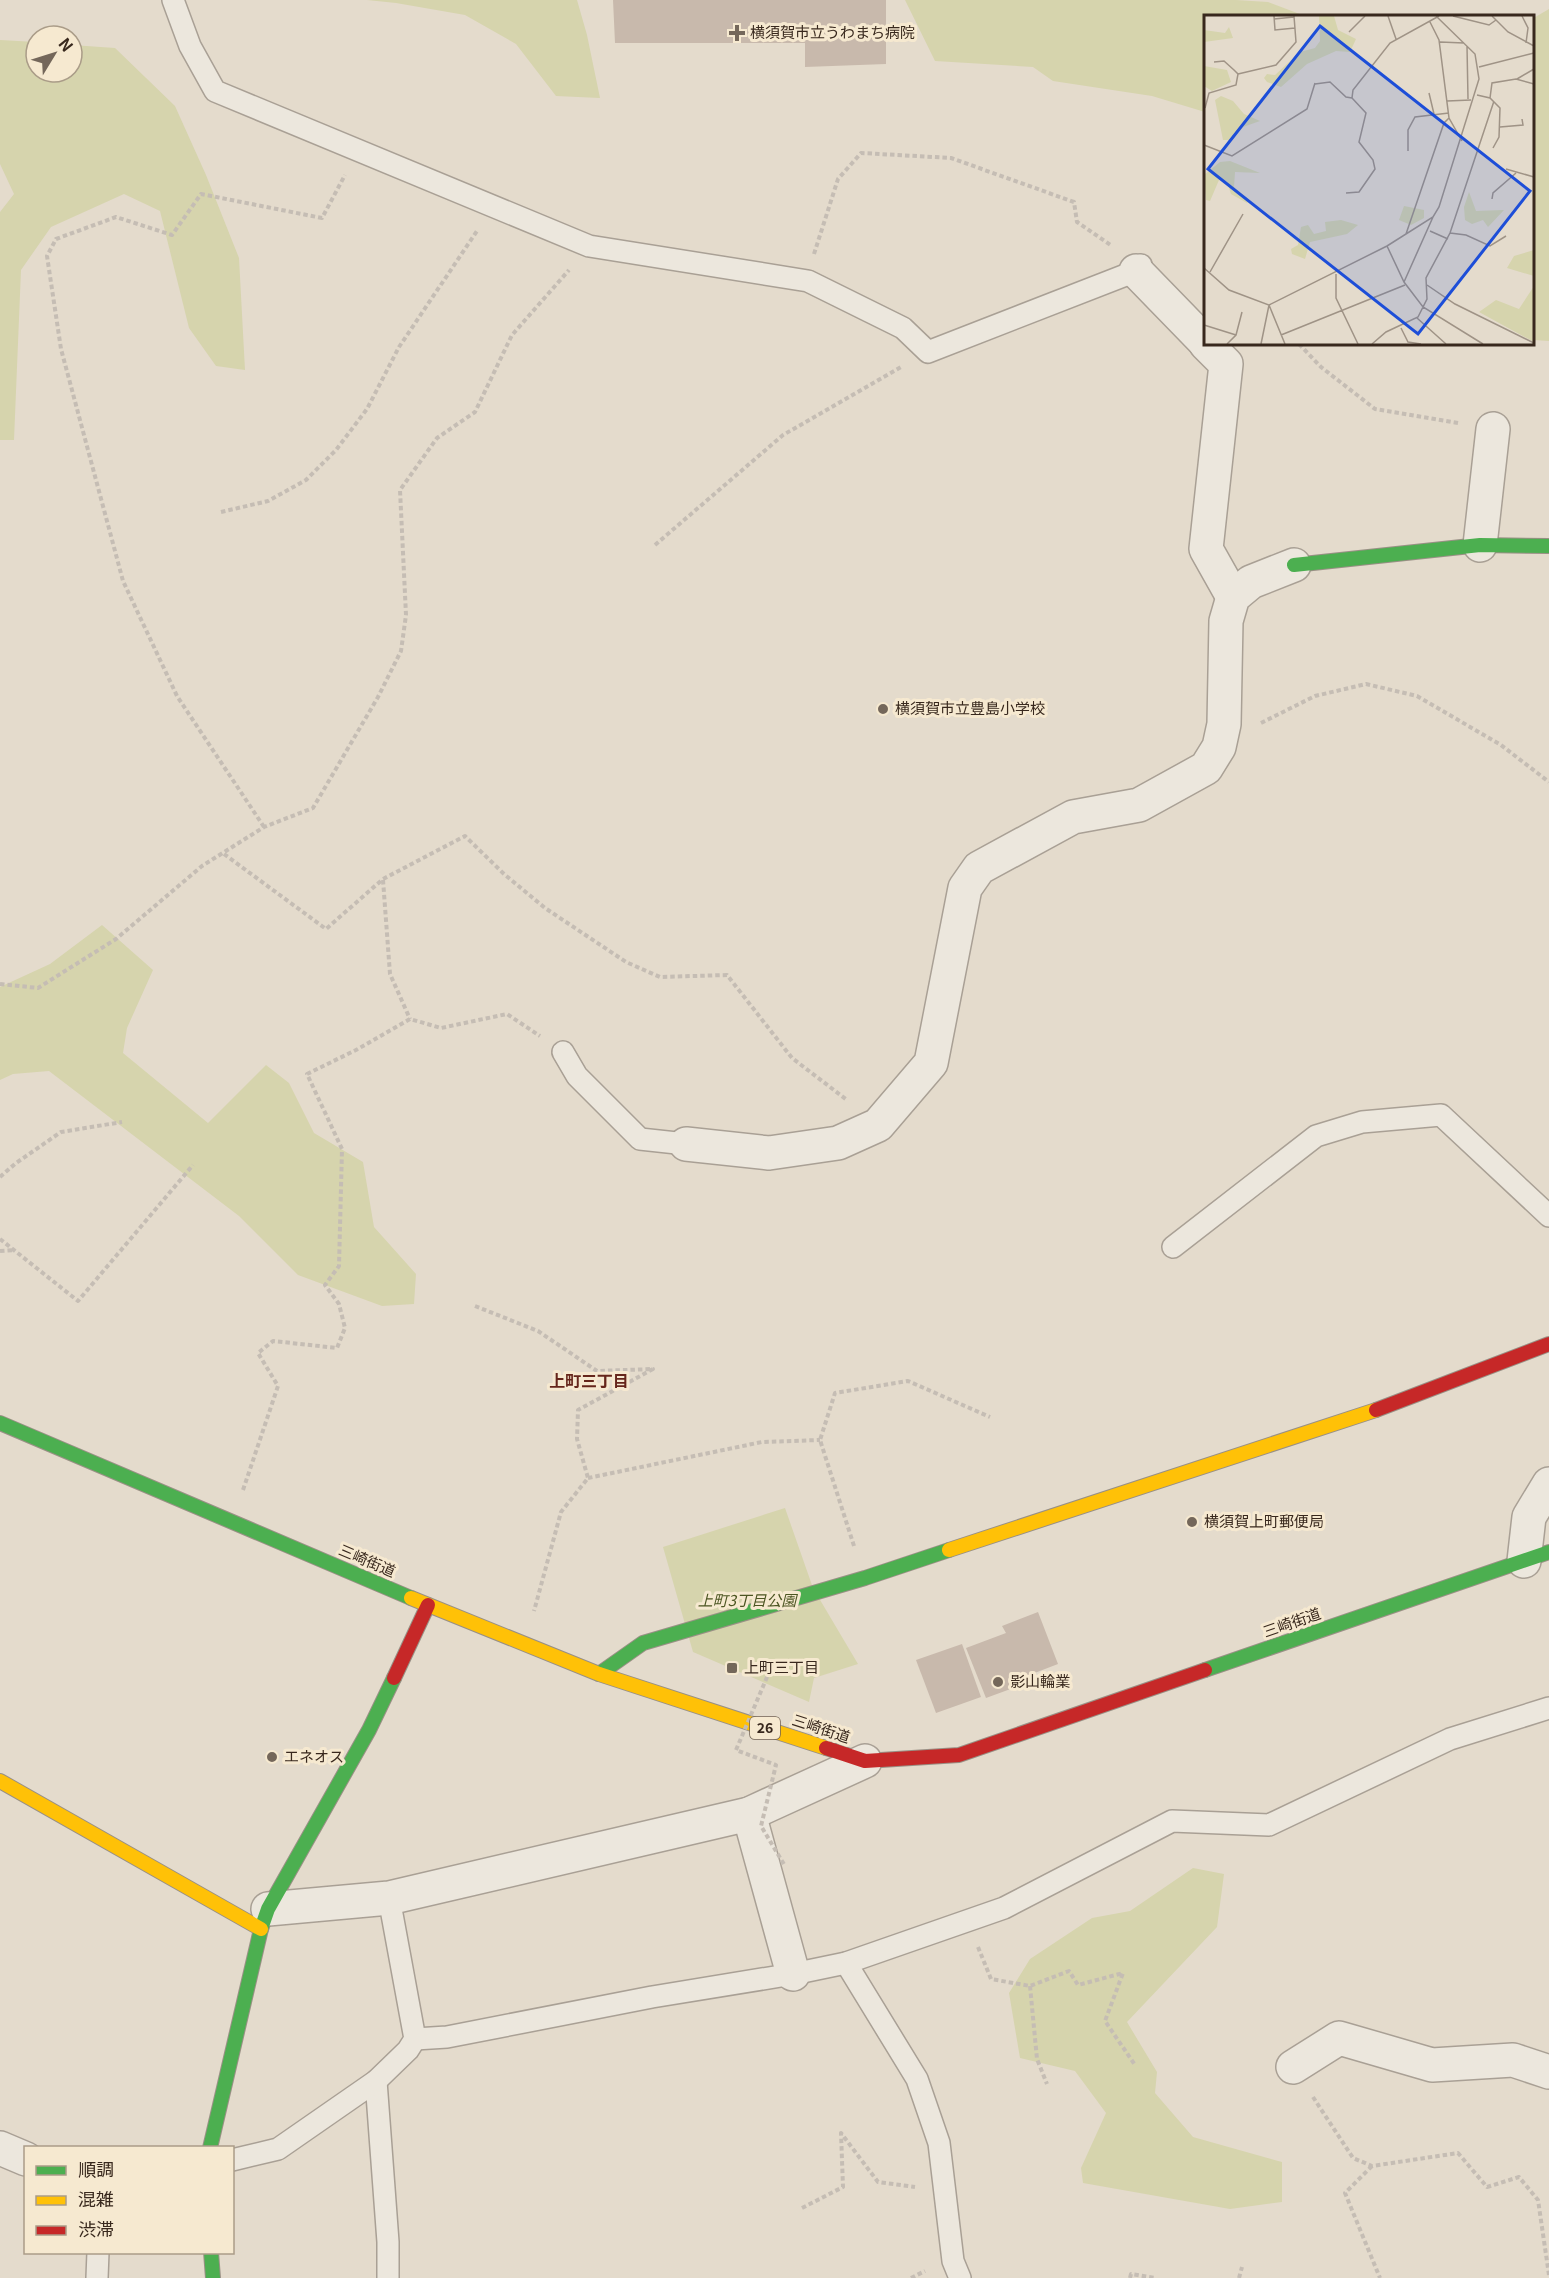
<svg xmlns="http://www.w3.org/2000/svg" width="1549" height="2278" viewBox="0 0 1549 2278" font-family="Georgia,'Noto Sans JP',serif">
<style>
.green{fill:#d6d4ad}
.building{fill:#c8b9ac}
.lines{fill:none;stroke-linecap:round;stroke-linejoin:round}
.lane-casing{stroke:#a9a095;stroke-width:24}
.street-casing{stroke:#a9a095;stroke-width:36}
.fast-casing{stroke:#999085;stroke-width:16}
.slow-casing{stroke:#999085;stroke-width:16}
.jam-casing{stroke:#999085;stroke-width:16}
.path{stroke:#c5bdb4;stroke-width:4;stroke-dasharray:4.5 3;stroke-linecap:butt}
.lane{stroke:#ece7dd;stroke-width:21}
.street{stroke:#ece7dd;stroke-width:33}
.fast{stroke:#4caf50;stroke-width:14}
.slow{stroke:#ffc107;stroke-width:14}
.jam{stroke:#c62828;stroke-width:14}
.path-bridge{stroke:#c5bdb4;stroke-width:4;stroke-dasharray:4.5 3;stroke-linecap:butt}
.poi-dot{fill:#74675a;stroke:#f6e9d0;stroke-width:2}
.labels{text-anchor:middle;stroke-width:6;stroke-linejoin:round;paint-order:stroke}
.shield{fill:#f6e9d0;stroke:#716253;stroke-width:1.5}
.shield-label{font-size:14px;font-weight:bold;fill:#38281d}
.poi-label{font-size:15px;fill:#38281d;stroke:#f6e9d0;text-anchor:start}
.street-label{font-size:15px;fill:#38281d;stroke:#f6e9d0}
.park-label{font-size:15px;font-style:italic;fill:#4c5522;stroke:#f6e9d0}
.neighbourhood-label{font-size:16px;font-weight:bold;fill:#66261b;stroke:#f6e9d0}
.inset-road{fill:none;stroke:#9f9386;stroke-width:1.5}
.view{fill:#1d4ed8;fill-opacity:0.15;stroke:#1d4ed8;stroke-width:3}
.inset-edge{fill:none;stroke:#38281d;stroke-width:3}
</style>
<rect width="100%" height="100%" fill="#e4dbcc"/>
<g class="green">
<polygon points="367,0 577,0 587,35 600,98 556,96 516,44 465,15 396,3"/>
<polygon points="905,0 1236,0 1268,2 1305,16 1206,16 1205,112 1152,96 1053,81 1033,67 935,61"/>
<polygon points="1549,9 1549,341 1533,340 1532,19"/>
<polygon points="0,40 36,42 36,72 72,72 72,45 115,48 175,106 206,175 239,258 245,370 216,366 189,328 160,211 124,194 51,227 21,270 14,440 0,440 0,212 14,194 0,164"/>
<polygon points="102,925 153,970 127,1028 123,1053 208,1123 266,1065 289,1083 314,1133 363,1162 374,1227 416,1274 414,1304 382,1306 298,1275 239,1216 49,1071 13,1074 0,1080 0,987 50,964"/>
<polygon points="785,1508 813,1588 858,1664 814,1678 809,1702 693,1652 663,1547"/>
<polygon points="1193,1868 1224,1874 1217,1927 1127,2022 1157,2072 1155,2093 1193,2137 1282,2162 1282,2202 1230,2209 1083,2183 1081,2168 1106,2113 1075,2071 1020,2058 1009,1993 1030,1959 1092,1918 1130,1911"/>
</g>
<g class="building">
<polygon points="613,0 886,0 886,64 805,67 805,43 615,43"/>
<polygon points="1038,1612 1058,1664 1019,1679 1019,1686 986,1698 966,1648 1006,1633 1002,1626"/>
<polygon points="962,1644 981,1697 936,1713 916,1660"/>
</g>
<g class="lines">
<g class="lane-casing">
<g id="lane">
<polyline points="173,0 190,46 215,91 589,246 808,281 903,328 928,352 1136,271 1141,265"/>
<polyline points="563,1052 577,1076 640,1139 686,1144"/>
<polyline points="1173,1247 1316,1136 1362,1122 1441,1115 1549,1216"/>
<polyline points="846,1963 917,2079 939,2143 953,2261 960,2278"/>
<polyline points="415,2039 447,2037 652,1997 793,1974 846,1963 1004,1908 1172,1821 1269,1825 1450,1739 1549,1708"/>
<polyline points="376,2081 388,2242 388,2278"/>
<polyline points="232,2160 278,2149 376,2081 408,2050 415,2039 389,1898"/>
<polyline points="97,2278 98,2252"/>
</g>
</g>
<g class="street-casing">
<g id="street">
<polyline points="1136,271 1206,343"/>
<polyline points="1206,344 1226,364 1206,549 1233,597"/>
<polyline points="1480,545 1493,429"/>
<polyline points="686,1144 769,1153 838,1143 878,1125 931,1063 965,888 979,868 1073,817 1139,805 1206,768 1219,747 1224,724 1226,621 1233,597 1251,582 1294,565"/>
<polyline points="1524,1561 1529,1517 1549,1484"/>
<polyline points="749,1814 793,1974"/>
<polyline points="268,1909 389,1898 749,1814 865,1761"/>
<polyline points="1293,2067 1339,2038 1432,2065 1513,2060 1549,2072"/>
<polyline points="0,2148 26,2159"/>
</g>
</g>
<g class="fast-casing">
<g id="fast">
<polyline points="1294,565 1480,545 1549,546"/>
<polyline points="0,1423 411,1598"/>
<polyline points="1205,1670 1549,1552"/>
<polyline points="599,1674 643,1643 865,1578 949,1550"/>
<polyline points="210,2148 261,1929 268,1909 369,1730 394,1678"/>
<polyline points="211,2252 213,2278"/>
</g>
</g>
<g class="slow-casing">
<g id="slow">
<polyline points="949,1550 1376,1410"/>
<polyline points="411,1598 599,1674 826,1748"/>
<polyline points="0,1781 261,1929"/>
</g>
</g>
<g class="jam-casing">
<g id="jam">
<polyline points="1376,1410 1549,1344"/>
<polyline points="394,1678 428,1605"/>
<polyline points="826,1748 865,1761 959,1755 1205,1670"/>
</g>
</g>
<g class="path">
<polyline points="814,254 838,179 861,153 951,158 1074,202 1077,222 1112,246"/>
<polyline points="1299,344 1321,367 1375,409 1458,423"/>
<polyline points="221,512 268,501 306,480 336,450 367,409 399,347 477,231"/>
<polyline points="655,545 783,435 901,367"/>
<polyline points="1261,723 1315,696 1366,684 1417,696 1501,745 1549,782"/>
<polyline points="264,827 177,696 123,581 61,349 47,256 56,239 116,217 172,235 201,194 322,218 345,175"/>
<polyline points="224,854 326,929 383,879 465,836 504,874 545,908 626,962 660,977 727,975 792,1058 847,1100"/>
<polyline points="383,880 390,974 410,1019"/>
<polyline points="0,984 38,988 116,939 202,866 264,827 313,808 378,697 401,651 406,615 400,490 437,438 475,412 512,335 569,270"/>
<polyline points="0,1177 16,1163 61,1132 122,1122"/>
<polyline points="0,1239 78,1301 193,1165"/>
<polyline points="0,1251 14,1250"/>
<polyline points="475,1306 538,1331 597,1371 653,1369 578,1410 577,1439 588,1478 561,1512 534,1611"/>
<polyline points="588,1478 762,1442 820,1440"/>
<polyline points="243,1490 278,1386 258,1353 273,1341 337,1348 345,1328 339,1304 325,1285 339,1266 342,1149 307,1074 356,1050 410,1019 441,1028 507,1014 540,1036"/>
<polyline points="854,1546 820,1440 835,1393 908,1381 990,1417"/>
<polyline points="978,1947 991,1979 1030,1986 1069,1971 1078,1985 1123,1973 1105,2021 1135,2065"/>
<polyline points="1030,1986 1037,2059 1047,2084"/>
<polyline points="1313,2097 1353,2158 1372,2166 1458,2153 1487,2187 1519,2177 1538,2200 1549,2275"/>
<polyline points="1372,2166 1345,2193 1380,2278"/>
<polyline points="802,2208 843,2187 841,2133 878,2182 915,2187"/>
<polyline points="911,2278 925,2271"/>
<polyline points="1130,2278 1131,2274 1155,2278"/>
<polyline points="1239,2278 1242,2267"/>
</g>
<use href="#lane" class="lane"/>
<use href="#street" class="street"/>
<use href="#fast" class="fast"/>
<use href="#slow" class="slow"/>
<use href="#jam" class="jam"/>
<polyline class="path-bridge" points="773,1663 736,1750 776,1765 761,1826 785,1866"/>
</g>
<g class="poi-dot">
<path d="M734 24h6v6h6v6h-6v6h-6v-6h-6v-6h6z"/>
<circle cx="883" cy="709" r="6"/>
<circle cx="1192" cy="1522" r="6"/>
<rect x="726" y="1662" width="12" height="12" rx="3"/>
<circle cx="998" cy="1682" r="6"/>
<circle cx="272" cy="1757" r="6"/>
</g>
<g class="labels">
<rect class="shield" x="750" y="1717" width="30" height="22" rx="4.5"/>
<g class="shield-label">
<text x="765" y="1733">26</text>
</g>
<g class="poi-label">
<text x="750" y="38">横須賀市立うわまち病院</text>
<text x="895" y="714">横須賀市立豊島小学校</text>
<text x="1204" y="1527">横須賀上町郵便局</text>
<text x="744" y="1673">上町三丁目</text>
<text x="1010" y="1687">影山輪業</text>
<text x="284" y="1762">エネオス</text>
</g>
<g class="street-label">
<text transform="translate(367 1561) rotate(23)" y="5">三崎街道</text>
<text transform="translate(1292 1623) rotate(-19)" y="5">三崎街道</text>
<text transform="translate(821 1729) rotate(18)" y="5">三崎街道</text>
</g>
<g class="park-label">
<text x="747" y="1606">上町3丁目公園</text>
</g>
<g class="neighbourhood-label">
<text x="589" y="1387">上町三丁目</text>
</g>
</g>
<g transform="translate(1204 15)">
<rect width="330" height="330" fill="#e4dbcc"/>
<path d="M115,1H130L134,15L152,24L146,37L132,36L103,49L77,72L63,67L60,63L63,59L71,60L96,37L111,33L116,26ZM25,12L29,23L0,27V15L21,18ZM0,51L23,55L27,67L8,76L0,71ZM17,81L29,86L40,99L56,106L39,112L26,125H19L11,85ZM26,146L56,158L31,157L30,172L45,185L43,188L27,179L23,167L15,165L6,186L2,185L0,160L16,147ZM265,177L272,196L300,195L284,212L279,205L268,209L261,205L260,192ZM200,191L220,195V203L207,210L195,205ZM137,205L154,210L143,219L106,227L101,244L88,239L87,234L94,230L97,212L104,210L110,219L122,216L121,207ZM330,235V261L303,253L310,241ZM330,271V327L275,297L292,285L315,294Z" fill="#d6d4ad"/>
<path class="inset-road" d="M70,1L71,15L91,13M184,1L192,24M249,1L285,10L292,5M288,1L304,17L330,31M318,1L324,13L322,28M70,4L90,2M226,7L235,25L245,103L258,126M145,17L161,1M236,27L260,28M263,31L264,84M275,52L330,38M34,59L72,50L92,27L90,1M313,64L330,54M111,69L126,67L142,82L148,83M225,78L230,99M273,80L286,83L296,93L295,122L289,133M286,83L288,68L312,64L330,69M243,86L267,85M1,93L5,78L32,70L34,59L30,55L20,46L10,47M296,112L319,110L318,104M0,130L28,141L103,94L111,68M204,136V115L211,102L245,98M302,154L330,162M142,178L155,177L171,154L169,145L155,127L162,98L148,83L149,75L186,28L235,1M288,184L289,178L312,158M226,216L244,224M246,218L262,220L286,231L302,221M202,219L240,108L245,103M183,231L200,267L219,292L279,329M0,253L25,275L65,290L81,329M6,257L39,199M132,259V283L154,329M200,267L229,202M223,270L251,289L330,328M213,303L242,329M0,310L32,320M197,313L204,327L217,329M77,320L201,270M23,329L32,320L38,297M57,329L65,290L183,231L229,202L235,192L275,64L271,39L232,1M168,329L182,317L214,302L223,284L222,263L246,218L290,86"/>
<path class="view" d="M116,11L326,176L214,319L4,154Z"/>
<rect width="330" height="330" class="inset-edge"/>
</g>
<rect x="24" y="2146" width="210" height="108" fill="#f6e9d0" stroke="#aa9c88" stroke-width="1.5"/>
<rect x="36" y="2166" width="30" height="9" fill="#4caf50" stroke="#aa9c88" stroke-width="1.5"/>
<text x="78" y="2176" font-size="18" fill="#38281d">順調</text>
<rect x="36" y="2196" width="30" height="9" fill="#ffc107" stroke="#aa9c88" stroke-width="1.5"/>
<text x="78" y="2206" font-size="18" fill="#38281d">混雑</text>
<rect x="36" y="2226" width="30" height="9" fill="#c62828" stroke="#aa9c88" stroke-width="1.5"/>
<text x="78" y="2236" font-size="18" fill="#38281d">渋滞</text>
<g transform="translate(54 54) rotate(52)"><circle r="28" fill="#f6e9d0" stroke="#aa9c88" stroke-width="1.5"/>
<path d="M0-4.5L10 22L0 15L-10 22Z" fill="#74675a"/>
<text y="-9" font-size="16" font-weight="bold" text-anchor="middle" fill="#38281d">N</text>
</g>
</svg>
